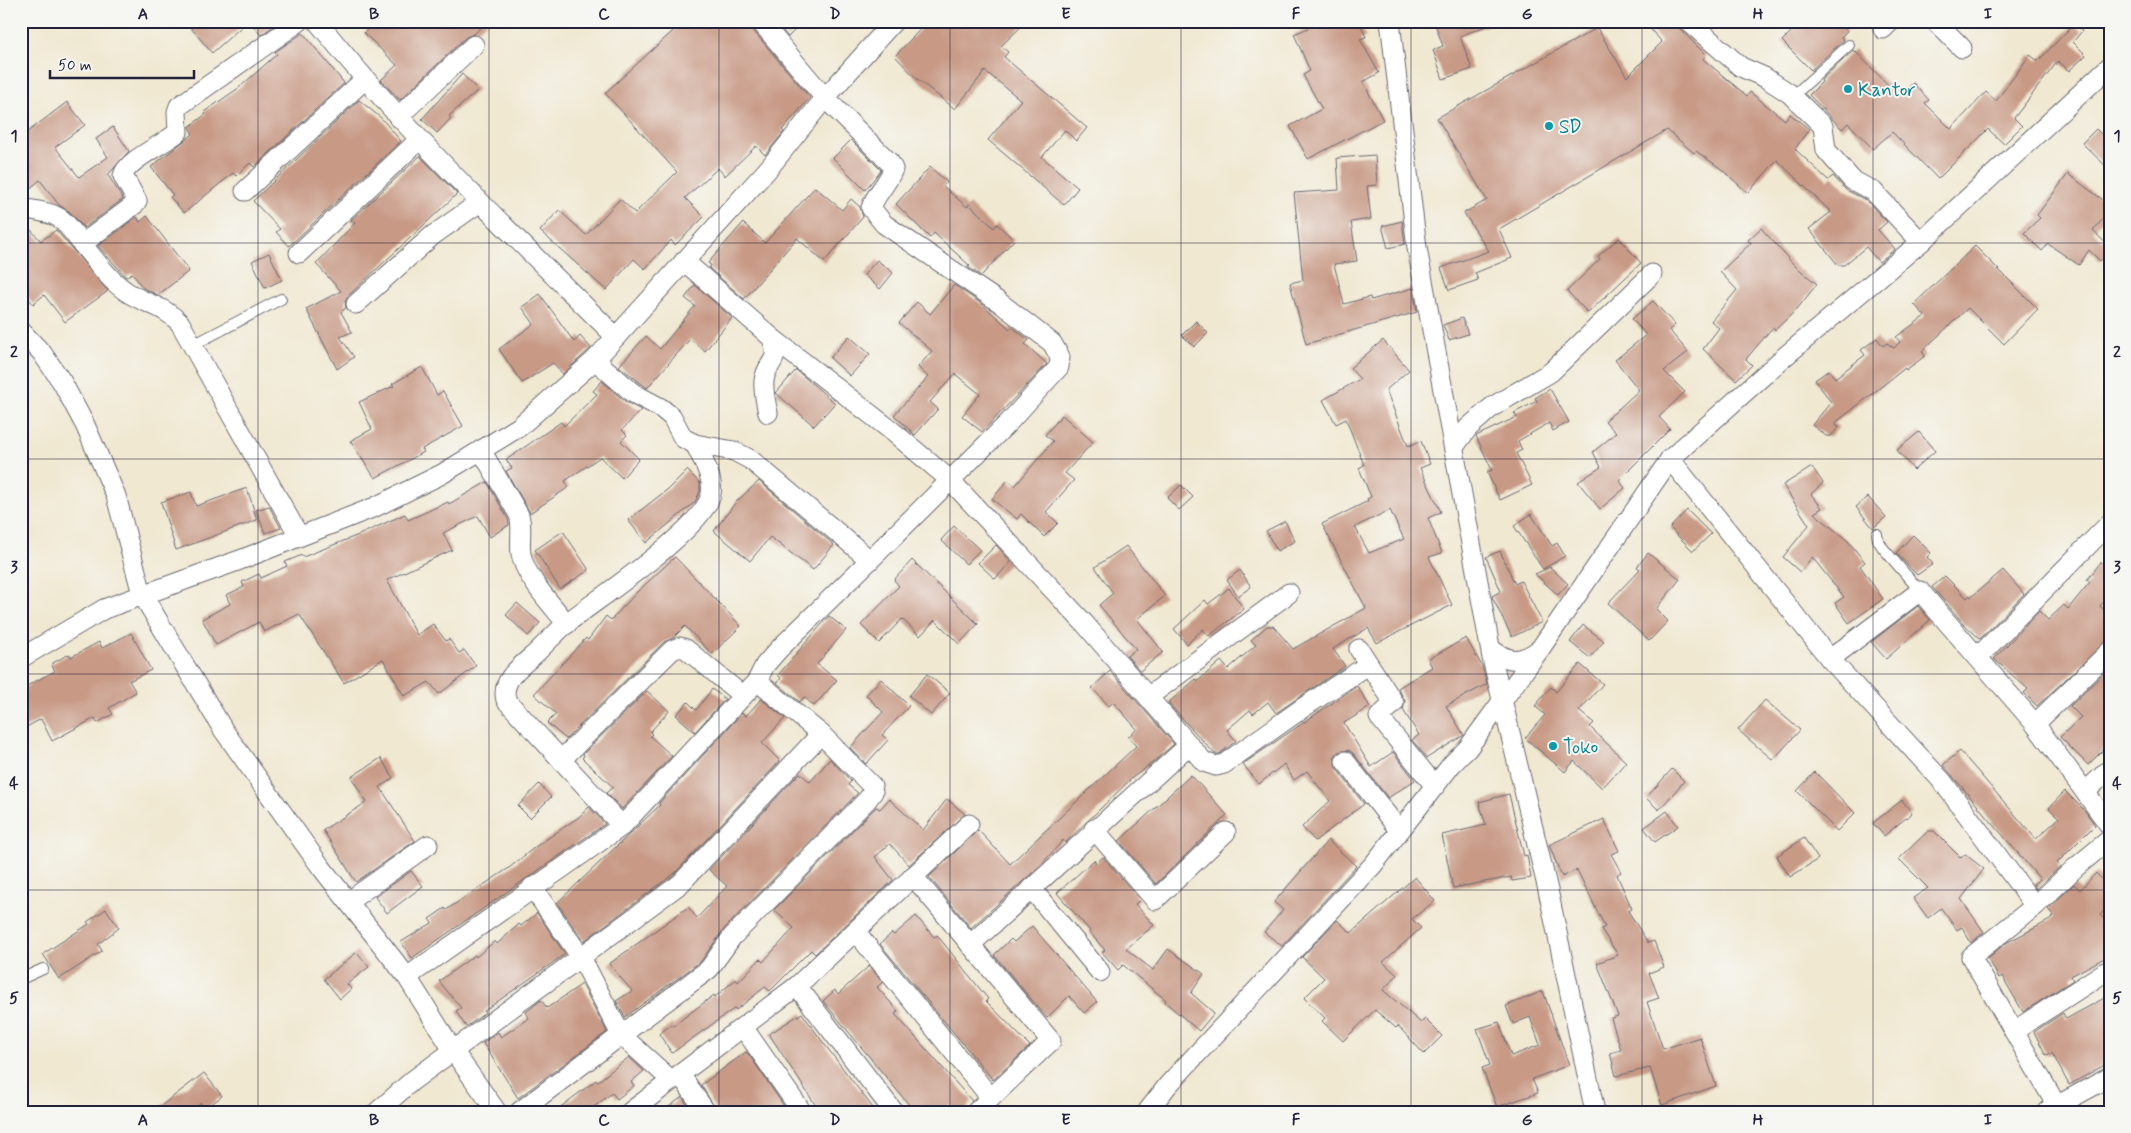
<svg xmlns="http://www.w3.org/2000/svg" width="2131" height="1133" viewBox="0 0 2131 1133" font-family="Mynerve,sans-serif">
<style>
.building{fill:#c89a86;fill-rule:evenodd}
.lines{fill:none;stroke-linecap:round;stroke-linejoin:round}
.lane-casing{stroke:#6a6770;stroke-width:12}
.street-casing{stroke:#6a6770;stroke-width:21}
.lane{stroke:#fff;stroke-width:10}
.street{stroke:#fff;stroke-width:19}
.grid{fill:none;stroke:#22223b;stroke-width:1;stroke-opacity:0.55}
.culture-dot{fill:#0f9aa8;stroke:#f6f6f2;stroke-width:2}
.labels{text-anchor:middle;stroke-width:4;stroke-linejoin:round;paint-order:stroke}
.culture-label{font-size:19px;fill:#0d838f;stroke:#f6f6f2;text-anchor:start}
.neatline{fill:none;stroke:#22223b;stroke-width:2}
.grid-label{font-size:16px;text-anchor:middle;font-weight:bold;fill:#22223b}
</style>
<rect width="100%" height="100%" fill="#f6f6f2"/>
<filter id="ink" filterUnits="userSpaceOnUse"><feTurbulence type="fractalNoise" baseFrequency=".02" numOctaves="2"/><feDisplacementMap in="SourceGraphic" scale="10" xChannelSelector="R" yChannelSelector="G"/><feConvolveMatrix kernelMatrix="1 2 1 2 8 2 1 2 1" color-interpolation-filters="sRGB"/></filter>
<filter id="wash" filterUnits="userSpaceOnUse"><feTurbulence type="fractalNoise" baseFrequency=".0096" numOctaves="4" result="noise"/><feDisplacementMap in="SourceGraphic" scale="20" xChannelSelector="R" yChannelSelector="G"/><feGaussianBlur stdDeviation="1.12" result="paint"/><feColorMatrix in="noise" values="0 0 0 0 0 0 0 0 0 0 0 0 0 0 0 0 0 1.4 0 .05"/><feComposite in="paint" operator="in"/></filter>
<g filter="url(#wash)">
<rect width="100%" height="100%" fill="#f0e8d1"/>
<g id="blocks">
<g class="building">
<polygon points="185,21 248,21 212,53"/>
<polygon points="249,21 280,21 261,35"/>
<polygon points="375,21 488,21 474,34 466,37 400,100 381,80 397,65 364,33"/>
<polygon points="684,21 749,21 751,28 810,98 782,130 784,132 765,155 756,146 725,176 718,168 685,198 704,217 675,245 671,240 645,269 634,259 606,290 540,231 559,210 586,235 620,199 635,213 677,172 605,93"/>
<polygon points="775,21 804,21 788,37"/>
<polygon points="928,21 1027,21 1001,46 1008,52 1004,57 1087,128 1076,141 1065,130 1042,157 1078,188 1064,205 988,140 1021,100 985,71 955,109 916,78 895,56"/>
<polygon points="1325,21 1359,21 1366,37 1360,39 1379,73 1363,82 1383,120 1308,159 1290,126 1322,109 1303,75 1310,71 1294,34"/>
<polygon points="1434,21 1494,21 1494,23 1460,36 1472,69 1443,79 1433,50 1443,46"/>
<polygon points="1643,21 1672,21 1706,55 1703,59 1747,96 1750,92 1785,120 1790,114 1809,129 1795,149 1828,180 1833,176 1846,190 1866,200 1887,222 1878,230 1895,249 1879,262 1866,247 1844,265 1838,265 1809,229 1831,212 1777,160 1748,193 1720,168 1696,151 1694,153 1667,130 1499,229 1512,258 1475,273 1478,280 1449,290 1441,268 1489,251 1464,213 1487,200 1437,118 1597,28 1627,77 1662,42"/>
<polygon points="1802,21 1838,21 1847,31 1841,37 1844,40 1811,70 1782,41"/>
<polygon points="2074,24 2082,31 2073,42 2086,55 2069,71 2058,61 2014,118 2022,126 2004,144 1988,129 1938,179 1892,132 1873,149 1848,123 1842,129 1809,95 1822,82 1821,80 1854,50 1899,96 1913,83 1929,100 1925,103 1951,129 1986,92 1996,101 2030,55 2038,61"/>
<polygon points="303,33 344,83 254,167 250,163 236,176 233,173 184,213 170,197 173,195 151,167 193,134 189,127 206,114 204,112 240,87 277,54 275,52"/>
<polygon points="462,74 478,90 449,116 451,118 437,133 422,119"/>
<polygon points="359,100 381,118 401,141 289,246 276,232 280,229 253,201"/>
<polygon points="67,102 85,125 55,147 79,177 108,157 96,139 113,127 129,151 108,175 123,199 84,228 70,212 59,205 40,180 21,196 21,137"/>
<polygon points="2096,129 2110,143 2110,170 2082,143"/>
<polygon points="851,140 881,170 865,190 833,158"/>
<polygon points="1375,155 1377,185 1367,186 1371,219 1351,222 1357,261 1334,264 1344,304 1370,297 1371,300 1413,288 1417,312 1306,344 1290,283 1303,280 1294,193 1339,190 1337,158"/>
<polygon points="420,156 457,194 348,296 345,301 346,308 341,312 352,332 340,337 354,357 337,369 306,309 341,291 316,264 355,223 351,220"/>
<polygon points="930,167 947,182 943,186 967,207 969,204 994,228 997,224 1014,240 981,276 968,267 970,266 934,233 930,238 896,204"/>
<polygon points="2068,174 2110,205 2110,210 2093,231 2110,247 2110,251 2100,261 2089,250 2079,265 2048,244 2042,251 2024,233 2040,218 2037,215"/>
<polygon points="815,187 842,210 851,199 860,207 863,217 824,262 797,238 744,299 709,268 711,265 708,263 743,223 765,243"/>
<polygon points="147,216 189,271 158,295 143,288 132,273 126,277 98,246 137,217 140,222"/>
<polygon points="21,219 41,241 56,230 108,291 65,322 44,295 33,304 21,289"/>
<polygon points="1402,221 1405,244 1388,248 1382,226"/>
<polygon points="1761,228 1794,265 1817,284 1797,309 1775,330 1773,327 1746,359 1752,365 1736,380 1703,349 1719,328 1711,321 1737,290 1720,272 1751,243 1748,240"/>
<polygon points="1619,238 1641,263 1588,313 1567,291 1600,259 1598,256"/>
<polygon points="1975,246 2038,309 2004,344 1968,308 1922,351 1925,356 1906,370 1905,368 1834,424 1839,427 1831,436 1826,436 1812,425 1831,402 1815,380 1829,370 1835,378 1865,355 1861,350 1877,338 1883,346 1887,343 1894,348 1900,342 1896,337 1925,316 1914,304"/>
<polygon points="269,253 282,280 265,288 252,261"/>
<polygon points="877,260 893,273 880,289 864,275"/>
<polygon points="695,285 732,318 705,351 690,339 647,388 619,366 646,336 660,349 695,306 685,298"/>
<polygon points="954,285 982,304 1010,329 1012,327 1029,340 1025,344 1047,364 982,432 962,416 980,394 955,374 930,402 938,409 915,435 894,415 928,377 918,367 932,351 899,323 917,302 930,314"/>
<polygon points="540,294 574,342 580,336 591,348 563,374 553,363 522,383 499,349 534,324 522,307"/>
<polygon points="1653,301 1675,325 1669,330 1688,352 1664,371 1685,392 1659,417 1670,429 1619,480 1625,488 1600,509 1578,482 1601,467 1593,452 1616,433 1605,421 1639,390 1615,360 1646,335 1632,319"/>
<polygon points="1462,318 1468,334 1449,340 1443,325"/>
<polygon points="1196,321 1208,333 1194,347 1182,335"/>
<polygon points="849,336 870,354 850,376 830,358"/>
<path d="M1383,340L1409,370L1386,390L1408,446L1421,441L1430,464L1420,468L1441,512L1428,518L1442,553L1429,557L1452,605L1377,643L1368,628L1333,649L1345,666L1276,713L1268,702L1253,714L1250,710L1227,730L1236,741L1219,754H1215L1168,703L1196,679L1198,681L1221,661L1228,669L1256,645L1251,640L1267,626H1273L1293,649L1366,608L1322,524L1368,501L1367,499L1371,497L1359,468L1364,465L1346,419L1336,424L1323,400L1360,379L1350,368ZM1390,510L1404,539L1369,553L1355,527Z"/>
<polygon points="422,367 437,395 443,391 463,426 422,449 424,452 375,478 350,441 372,429 359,402 394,386 392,384"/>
<polygon points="796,370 835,403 814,426 776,393"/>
<polygon points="602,381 626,402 641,410 622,430 627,435 621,441 639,459 622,478 600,457 565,481 569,487 530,513 506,471 512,468 506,460 561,422 564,426 597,394 593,391"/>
<polygon points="1550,389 1569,422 1553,431 1549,423 1518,441 1522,450 1516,453 1532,485 1500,500 1487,472 1492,470 1476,436 1517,417 1514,413 1537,401 1535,398"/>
<polygon points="1062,415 1093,442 1065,473 1074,480 1046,512 1058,523 1044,537 1021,514 1017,519 992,499 1008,480 1015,486 1053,441 1045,435"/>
<polygon points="1919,432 1935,451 1914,470 1897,450"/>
<polygon points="1812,467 1823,483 1811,494 1822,508 1814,513 1848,541 1865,562 1860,566 1883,599 1849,623 1835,603 1844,597 1812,557 1800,572 1783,557 1809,525 1783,485"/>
<polygon points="687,470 700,483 700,491 695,502 646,543 628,520 668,489"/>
<polygon points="759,481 834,545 813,570 770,537 750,561 714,531 736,502"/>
<polygon points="487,482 508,519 509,525 490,537 478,516 443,533 452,550 387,580 417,635 433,624 446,641 449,639 459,653 464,650 476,666 439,694 429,682 404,696 383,659 344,683 299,614 264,632 259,622 216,645 202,619 230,604 226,595 244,587 242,582 259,574 261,578 287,566 285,562 302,555 303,557 361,534 405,514 408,520 448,502 449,504"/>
<polygon points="1181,485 1193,497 1179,510 1167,498"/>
<polygon points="247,488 257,520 176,550 161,502 191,492 196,506"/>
<polygon points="1868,497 1886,517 1873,528 1856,507"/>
<polygon points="269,506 281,528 265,533 256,510"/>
<polygon points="1687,510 1711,534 1693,551 1670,528"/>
<polygon points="1531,514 1552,546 1557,543 1565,556 1543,569 1514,526"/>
<polygon points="1285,521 1295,541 1277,551 1266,531"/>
<polygon points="954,526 980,550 966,564 941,540"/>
<polygon points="563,531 589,570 560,589 535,550"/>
<polygon points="1913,535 1931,553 1927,557 1933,564 1917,575 1896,553"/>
<polygon points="996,545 1011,562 995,579 978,563"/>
<polygon points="1126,546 1165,596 1137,619 1163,652 1140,671 1127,656 1136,649 1099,605 1113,593 1095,567"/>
<polygon points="1500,551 1515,584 1521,581 1542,622 1512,637 1493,599 1492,596 1501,591 1486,557"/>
<polygon points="1648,553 1680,579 1656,609 1668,621 1649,641 1608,603 1640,569 1637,567"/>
<polygon points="675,557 741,626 712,654 685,626 673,638 664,642 566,739 547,723 556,714 534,694 586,638 588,640 606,616 611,620 637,592"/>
<polygon points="912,560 978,624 959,644 935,620 920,636 902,619 879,643 861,625 899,586 894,580"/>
<polygon points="2101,562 2110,569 2110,594 2100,606 2110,616 2110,638 2037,706 2024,693 2028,689 1994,659 2039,611 2048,620 2064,605 2068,609 2090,582 2087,580"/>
<polygon points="1550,567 1568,584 1558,595 1535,574"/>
<polygon points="1240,570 1251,587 1238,596 1227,580"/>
<polygon points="2003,570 2024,594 1980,639 1964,624 1932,587 1945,576 1967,598 1970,595 1971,597"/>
<polygon points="1229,588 1244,609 1209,636 1203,629 1187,644 1174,629 1205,600 1208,604"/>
<polygon points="517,603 540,623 528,636 506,615"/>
<polygon points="1918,606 1930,620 1886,659 1871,642"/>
<polygon points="829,616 846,630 817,664 837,680 814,706 804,697 800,702 777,683 781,678 778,675"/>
<polygon points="1583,625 1604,641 1590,658 1570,642"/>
<polygon points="131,633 151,670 129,681 136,692 109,708 113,714 97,723 95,718 52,741 41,719 21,730 21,689 55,671 51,664 69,654 71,657 99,642 102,648"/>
<polygon points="1466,638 1482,666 1487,684 1446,706 1464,735 1427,758 1412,740 1419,735 1403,710 1405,701 1398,688 1432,667 1428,659"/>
<polygon points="1580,664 1603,684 1579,711 1594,723 1590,727 1626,762 1602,788 1574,761 1565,772 1525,738 1545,715 1535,706 1551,687 1556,692"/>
<polygon points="2110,667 2110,743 2088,765 2060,737 2081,717 2070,706"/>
<polygon points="1110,671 1174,744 1151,764 1132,778 1065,843 1063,840 1041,865 971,928 929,877 978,830 1010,864 1136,746 1128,737 1137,729 1113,702 1109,706 1092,688"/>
<polygon points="927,674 950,693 931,715 909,696"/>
<polygon points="881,679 909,706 882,735 888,740 866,764 850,748 883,712 866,695"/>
<polygon points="1357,686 1370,707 1344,723 1371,767 1393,752 1415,780 1388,798 1354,754 1349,750 1338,752 1334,757 1336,768 1364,804 1315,841 1302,827 1330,801 1307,771 1294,780 1284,764 1259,784 1243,764"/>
<polygon points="712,689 725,699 695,732 676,715 688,702 696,710"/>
<polygon points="647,691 669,711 650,732 652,734 650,736 672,756 622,809 606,793 613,787 582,758 584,756 583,754"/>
<polygon points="761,699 785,718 762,743 780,761 675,873 584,941 557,903 660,805 659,803 742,713 746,716"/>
<polygon points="1765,700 1800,730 1773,760 1738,730"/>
<polygon points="1960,751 2036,839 2059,818 2049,808 2065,791 2085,811 2095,825 2057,863 2060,867 2036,889 2033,884 2040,879 1943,765"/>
<polygon points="381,758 393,778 380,787 415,841 356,882 323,830 367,802 351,777"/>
<polygon points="830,759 851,781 848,785 858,793 724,929 701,961 625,1017 616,1001 632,991 609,964 688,907 697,918 727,886 709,870 797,776 800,773 810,782"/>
<polygon points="1672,769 1684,781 1659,810 1646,798"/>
<polygon points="1815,772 1855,813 1837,831 1797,791"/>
<polygon points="1191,775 1227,815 1156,884 1119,841"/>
<polygon points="539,784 551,797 530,818 518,806"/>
<polygon points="1509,794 1524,856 1527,855 1531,878 1512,881 1511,877 1453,888 1442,835 1486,825 1479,802"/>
<polygon points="889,799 923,830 947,799 965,814 909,865 890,844 875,857 893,880 815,954 811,950 770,991 765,987 736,1010 735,1008 672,1053 659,1034 672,1024 673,1026 714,995 715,997 736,979 738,982 760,959 763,962 794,928 774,910 876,807 880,809"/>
<polygon points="1902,800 1912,813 1884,836 1873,823"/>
<polygon points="589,807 605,824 412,958 401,942 432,923 429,919 445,908 446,910 509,868 535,847 579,817"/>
<polygon points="1667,811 1678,826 1655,842 1644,828"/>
<polygon points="1604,819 1619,851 1611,854 1621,872 1617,875 1632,909 1628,911 1648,943 1654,941 1664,967 1649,973 1659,998 1647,1002 1663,1049 1700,1037 1716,1086 1662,1105 1650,1068 1616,1076 1610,1053 1621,1050 1611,1018 1618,1016 1597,963 1618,955 1601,929 1605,927 1577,870 1562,877 1549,845"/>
<polygon points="1928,831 1934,831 1961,858 1965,854 1984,869 1961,899 1984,932 1971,943 1962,927 1957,930 1941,908 1928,918 1913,898 1928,888 1899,859"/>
<polygon points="1804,838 1818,859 1790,877 1777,856"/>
<polygon points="1328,840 1356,866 1282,946 1264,932 1283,910 1274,902"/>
<polygon points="1103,857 1140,900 1135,904 1154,925 1126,949 1153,970 1168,949 1204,974 1191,993 1214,1013 1199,1031 1165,1002 1166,1000 1123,965 1118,970 1102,952 1105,950 1089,932 1090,931 1057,893 1094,860 1096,863"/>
<polygon points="411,871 423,886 387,913 375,897"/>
<polygon points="2096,873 2110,887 2110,905 2100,915 2110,925 2110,955 2071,976 2073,980 2023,1012 2002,976 1999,978 1988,958 2006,943 2050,920 2054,916 2048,909 2074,884 2080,890"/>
<polygon points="1415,877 1435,901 1412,919 1421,928 1383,962 1397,975 1383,990 1421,1023 1425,1019 1442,1036 1424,1054 1398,1026 1396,1028 1375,1010 1343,1041 1322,1021 1325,1018 1304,998 1324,978 1302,957 1337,920 1351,933"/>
<polygon points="106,909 119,928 98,944 102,951 59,979 43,954 89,924 87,922"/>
<polygon points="537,913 565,954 484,1011 485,1013 466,1027 456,1011 461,1008 439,981 475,955 476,957 495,941 497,944 519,924 521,926"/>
<polygon points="916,916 934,937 937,935 988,999 986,1001 1030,1046 993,1080 880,944 892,933 894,935"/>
<polygon points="1032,926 1097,1002 1084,1013 1069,996 1047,1018 994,955 1011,939 1014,942"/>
<polygon points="357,952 369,967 347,984 351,989 340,999 324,979"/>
<polygon points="869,966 883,982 877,987 898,1011 895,1014 972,1101 965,1112 956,1112 949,1105 941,1112 915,1112 823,1001 835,990 838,994"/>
<polygon points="582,984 607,1032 518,1098 483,1043 498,1032 501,1037 529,1018 526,1012 541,1000 547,1008"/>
<polygon points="1543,991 1569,1065 1532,1079 1538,1093 1497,1107 1482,1068 1490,1065 1477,1029 1499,1022 1511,1056 1540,1045 1530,1017 1513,1024 1506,1006"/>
<polygon points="2110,995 2110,1062 2069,1085 2052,1053 2046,1055 2034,1032 2063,1013 2066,1019"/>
<polygon points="802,1013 822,1041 876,1112 820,1112 769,1034"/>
<polygon points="746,1052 750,1056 788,1112 717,1112 701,1085"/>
<polygon points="629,1057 644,1071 631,1082 634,1086 617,1099 612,1093 587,1112 554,1112 596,1080 597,1082"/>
<polygon points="204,1073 222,1096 205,1109 201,1103 190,1112 153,1112"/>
<polygon points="682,1097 692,1112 662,1112"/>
</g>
</g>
</g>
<g filter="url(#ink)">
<use href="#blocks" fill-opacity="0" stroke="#6a6770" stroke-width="1"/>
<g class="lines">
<g class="lane-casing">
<g id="lane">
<polyline points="1792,97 1849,45"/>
<polyline points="193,345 281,299"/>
<polyline points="1877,534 1878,540 1883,548 1920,591"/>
<polyline points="21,979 43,969"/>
</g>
</g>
<g class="street-casing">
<g id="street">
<path d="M317,21C408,135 513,235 616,337"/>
<polyline points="1390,21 1417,248 1492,658 1548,890 1595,1112"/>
<polyline points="1688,21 1741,67 1764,77 1789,93 1823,126 1826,150 1852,180 1873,191 1921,242"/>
<polyline points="1935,21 1962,48"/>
<polyline points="1883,29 1891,21"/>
<polyline points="398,117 474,45"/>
<polyline points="245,191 364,80"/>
<path d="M21,208C60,215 58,212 82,244L134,205L137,201L123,176C126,160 165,144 178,132L177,112L179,106L300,21"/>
<path d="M82,244C96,261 109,280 127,292C147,305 163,305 180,323L299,536"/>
<polyline points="299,253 419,140"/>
<path d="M684,261L771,337C783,362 766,361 764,381C763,392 766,403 768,413"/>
<polyline points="356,304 432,236 480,202"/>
<polyline points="21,331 42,353 62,382 85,425 116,496 142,594 224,731 321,867 407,977 454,1052 497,1112"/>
<polyline points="771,337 892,431 950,480 1085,624 1204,762 1216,766 1224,764 1304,707 1368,665"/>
<path d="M595,360L633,393L661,408L672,417L683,438L695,444L734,451L751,460L870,560L1009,422L1059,367L1060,357L1052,343L999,302L884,224L871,208C875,194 888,184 893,169L890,163L825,98L760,21"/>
<path d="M695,444C702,459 714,477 711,494C705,528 597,599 567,623C557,632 547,642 537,652C523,665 500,679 506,700L622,826L757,681L765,665L779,649L870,560"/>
<polyline points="1454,447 1468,428 1492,407 1551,372 1652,274"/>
<path d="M481,450L519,515C523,528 519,541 521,554C525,577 553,606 567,624"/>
<polyline points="1670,459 1830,659 1942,781 2035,906"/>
<polyline points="1359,649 1394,703 1379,717 1435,786"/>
<path d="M1491,649C1507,661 1519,664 1537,651"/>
<polyline points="1978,657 2110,523"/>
<polyline points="21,658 104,609 240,560 375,507 442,474 519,427 595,360 769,168 825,98 894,21"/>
<polyline points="1830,659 1920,591 2035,724 2110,826"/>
<polyline points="1148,697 1289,593"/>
<polyline points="2035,724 2110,651"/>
<polyline points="561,760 672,650 680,647 686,649 743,696"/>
<polyline points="1345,761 1399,830"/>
<polyline points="2086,791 2110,769"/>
<polyline points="1094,829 1155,900 1226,832"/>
<polyline points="913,876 1051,1041 976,1112"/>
<polyline points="532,887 581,957 621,1035 671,1080"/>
<polyline points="1031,888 1100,972"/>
<polyline points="349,901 428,845"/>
<polyline points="856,932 991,1098"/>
<polyline points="970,945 1189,745"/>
<polyline points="407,977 622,826"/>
<polyline points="797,986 894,1112"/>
<polyline points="743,1027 802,1112"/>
<polyline points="2014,1031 2105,972"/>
<polyline points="680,1074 706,1112"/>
<polyline points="2057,1106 1971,957 2035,906 2075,868 2110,839"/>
<polyline points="2047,1111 2110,1077"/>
<polyline points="377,1112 412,1081 680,884 821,734 757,681"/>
<polyline points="519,1112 709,969 732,937 867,800 873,792 872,786 821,734"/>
<polyline points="630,1112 797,986 969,824"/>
<polyline points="1147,1112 1168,1085 1373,865 1452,764 1468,748 1540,649 1670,459 1783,358 1921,242 2110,66"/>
</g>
</g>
<use href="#lane" class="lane"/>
<use href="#street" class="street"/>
</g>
</g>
<path class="grid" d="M258,21V1112M489,21V1112M719,21V1112M950,21V1112M1181,21V1112M1411,21V1112M1642,21V1112M1873,21V1112M21,243H2110M21,459H2110M21,674H2110M21,890H2110"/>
<g class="culture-dot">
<circle cx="1848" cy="89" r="5"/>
<circle cx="1549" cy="126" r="5"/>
<circle cx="1553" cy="746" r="5"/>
</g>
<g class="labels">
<g class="culture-label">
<text x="1858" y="96">Kantor</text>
<text x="1559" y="133">SD</text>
<text x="1563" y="753">Toko</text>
</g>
</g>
<rect width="2131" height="1133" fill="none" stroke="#f6f6f2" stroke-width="55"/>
<path d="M50 70v8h144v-8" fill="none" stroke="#22223b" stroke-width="2.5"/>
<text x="58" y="70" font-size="15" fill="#22223b" stroke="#f6f6f2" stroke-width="4" paint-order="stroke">50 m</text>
<rect x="28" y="28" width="2076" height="1078" class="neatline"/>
<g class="grid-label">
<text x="143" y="19">A</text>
<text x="374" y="19">B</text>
<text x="604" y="19">C</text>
<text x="835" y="19">D</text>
<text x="1066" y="19">E</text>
<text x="1296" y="19">F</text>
<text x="1527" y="19">G</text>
<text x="1758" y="19">H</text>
<text x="1988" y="19">I</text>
<text x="14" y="141">1</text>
<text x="2117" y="141">1</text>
<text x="14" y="357">2</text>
<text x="2117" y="357">2</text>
<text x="14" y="572">3</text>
<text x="2117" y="572">3</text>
<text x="14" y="788">4</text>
<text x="2117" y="788">4</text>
<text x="14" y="1003">5</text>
<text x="2117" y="1003">5</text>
<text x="143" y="1125">A</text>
<text x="374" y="1125">B</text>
<text x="604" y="1125">C</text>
<text x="835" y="1125">D</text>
<text x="1066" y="1125">E</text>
<text x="1296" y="1125">F</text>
<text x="1527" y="1125">G</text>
<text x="1758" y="1125">H</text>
<text x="1988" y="1125">I</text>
</g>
</svg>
